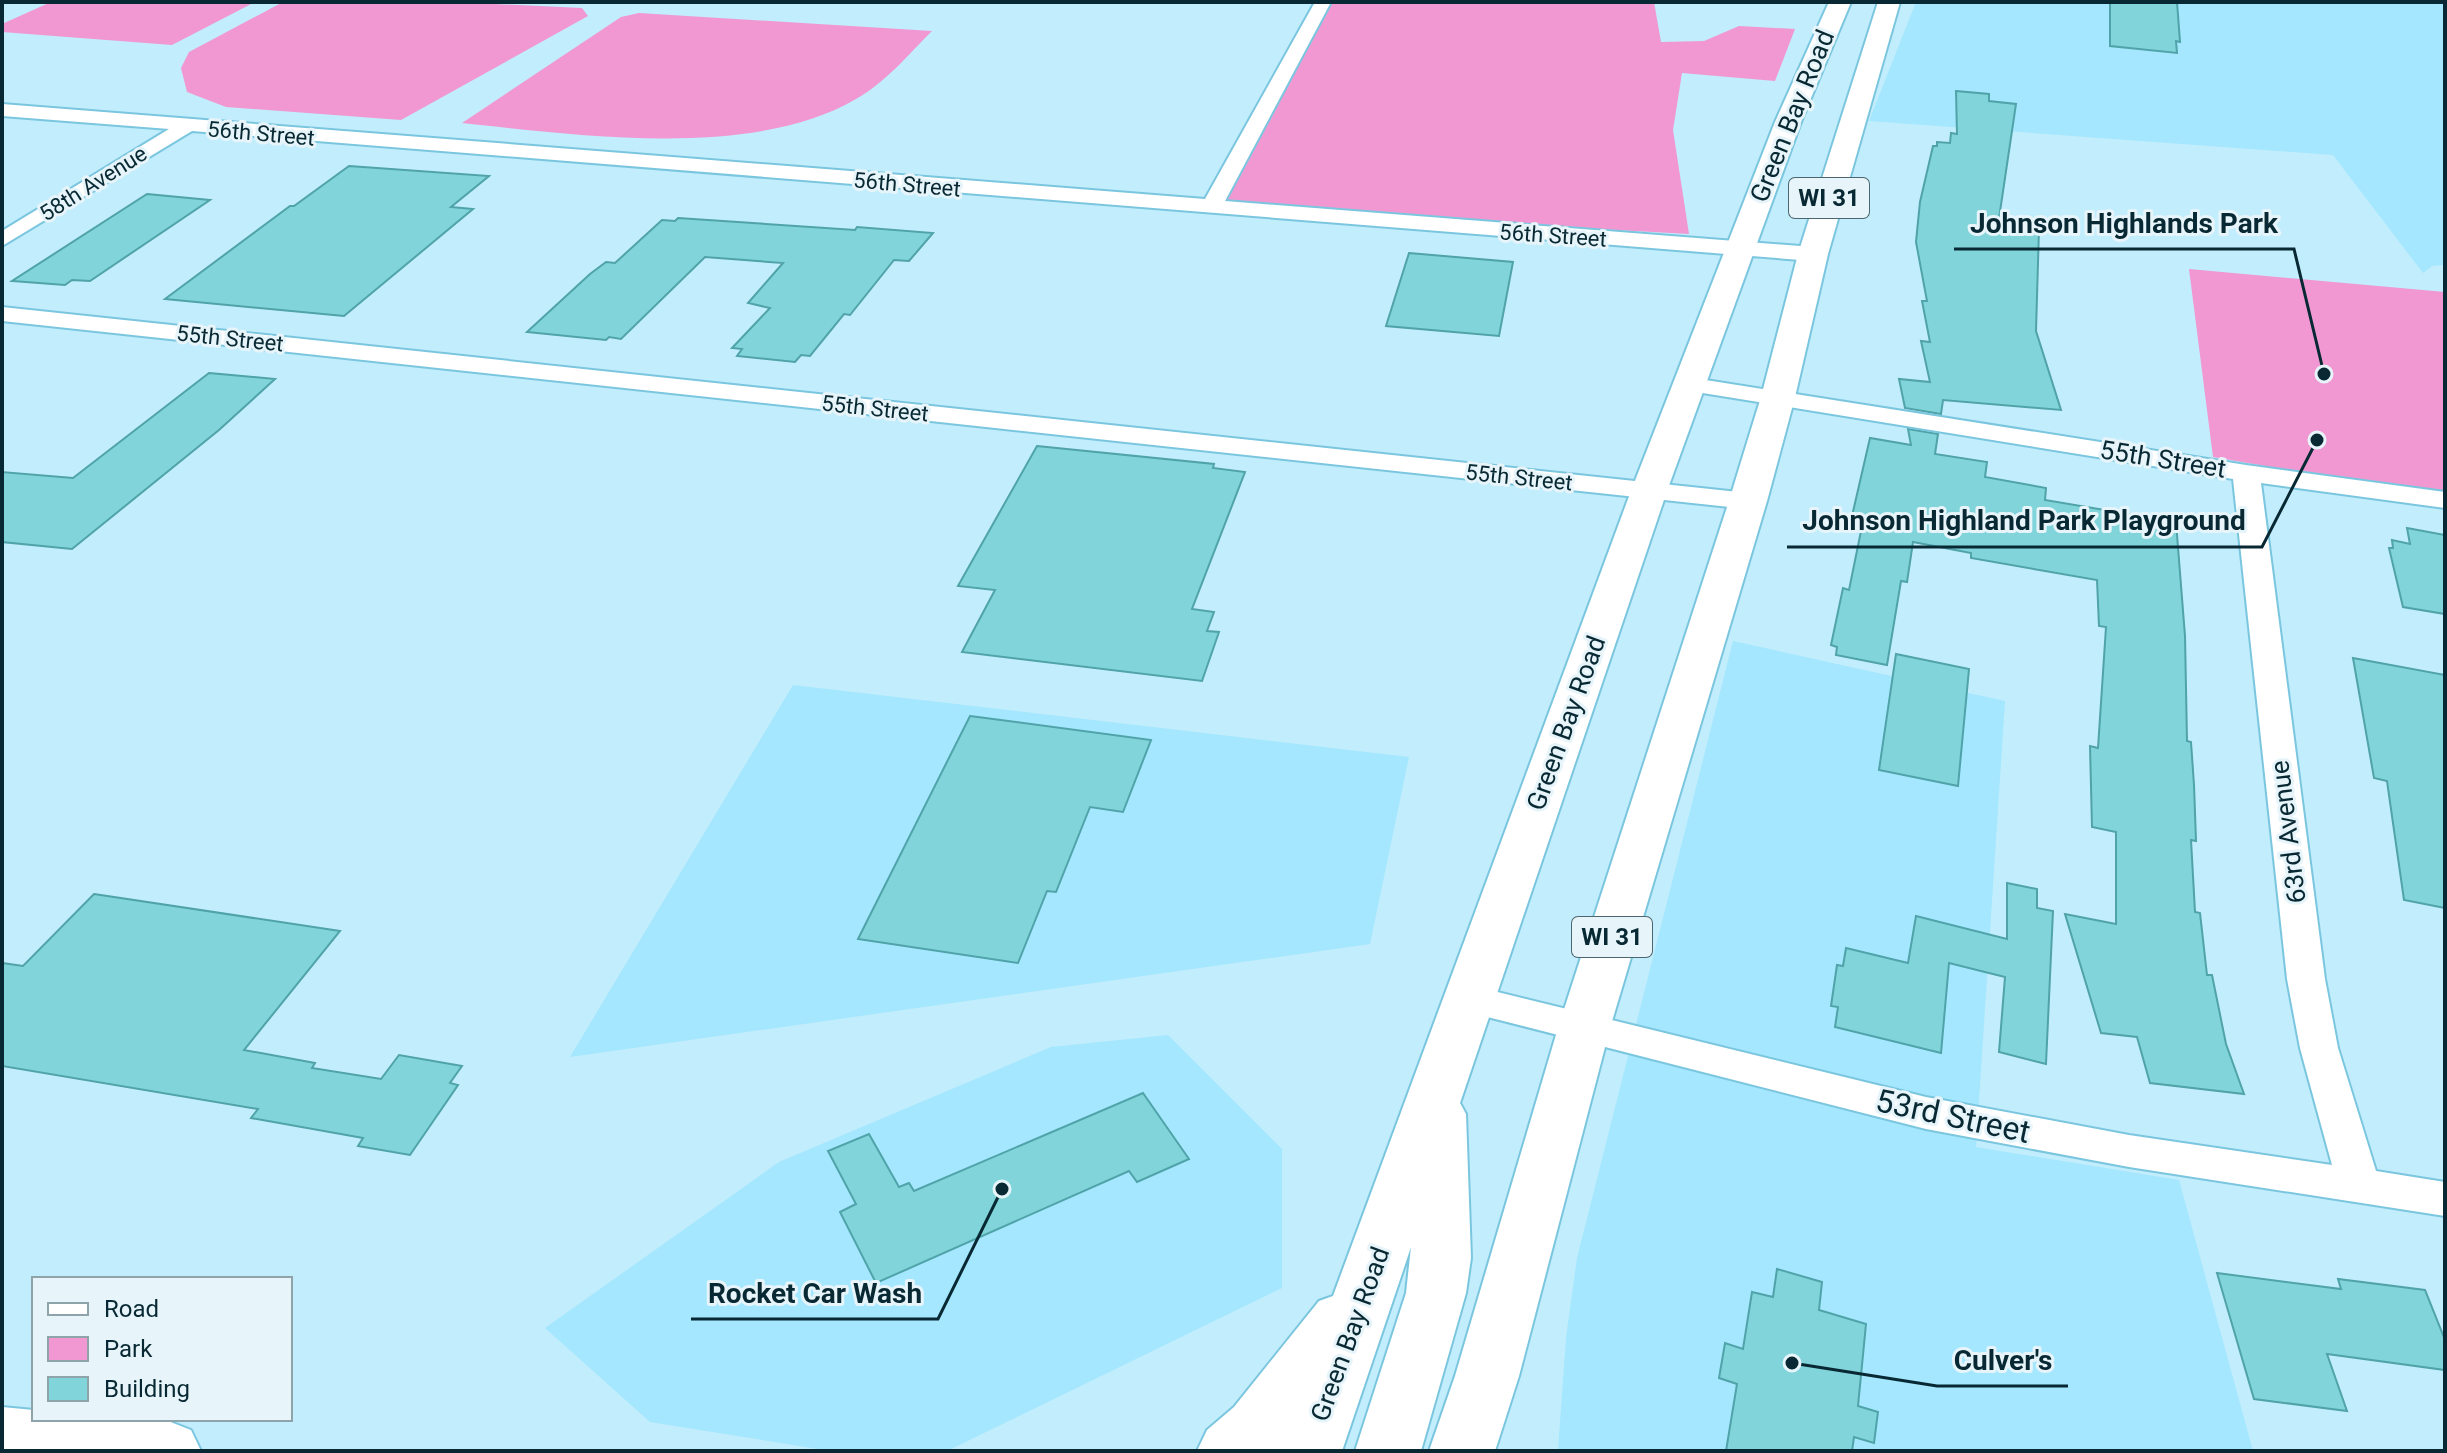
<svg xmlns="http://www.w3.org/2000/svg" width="2447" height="1453" viewBox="0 0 2447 1453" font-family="Roboto,sans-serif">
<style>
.built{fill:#a4e7fe}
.green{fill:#f198d2}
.building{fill:#81d5da;stroke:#4fa3a9;stroke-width:2}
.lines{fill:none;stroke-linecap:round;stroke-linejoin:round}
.street-casing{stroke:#7bc6df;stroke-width:4}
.primary-casing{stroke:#7bc6df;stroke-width:4}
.street{fill:#fff;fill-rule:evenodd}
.primary{fill:#fff;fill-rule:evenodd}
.labels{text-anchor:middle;stroke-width:6;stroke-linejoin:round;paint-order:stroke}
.far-street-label{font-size:22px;fill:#082933;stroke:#e7f5fa}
.shield{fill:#e7f5fa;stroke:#4b666f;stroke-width:2}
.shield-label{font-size:24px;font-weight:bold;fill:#082933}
.street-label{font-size:26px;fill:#082933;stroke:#e7f5fa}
.near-street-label{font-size:32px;fill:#082933;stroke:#e7f5fa}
.leader{fill:none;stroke:#082933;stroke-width:3}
.callout-dot{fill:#082933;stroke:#e7f5fa;stroke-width:3}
.callout-label{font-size:28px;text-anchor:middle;font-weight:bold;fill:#082933;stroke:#e7f5fa;stroke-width:6;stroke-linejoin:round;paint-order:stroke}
</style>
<rect width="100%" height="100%" fill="#c2edfc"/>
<g class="built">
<polygon points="1916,2 2445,2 2445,265 2432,266 2423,273 2333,155 1869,121"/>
<polygon points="1733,641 2005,701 1976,1147 2179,1180 2253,1451 1558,1451 1566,1338 1577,1258"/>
<polygon points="793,685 1409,757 1370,944 570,1057"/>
<polygon points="1168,1035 1282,1149 1282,1288 947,1451 830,1451 650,1422 545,1328 779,1162 1051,1047"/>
</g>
<g class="green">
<polygon points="51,2 255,2 172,45 2,32 2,24"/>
<polygon points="283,2 453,2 582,8 588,16 401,120 226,107 187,92 181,68 189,52"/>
<polygon points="1323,2 1654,2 1661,42 1704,41 1739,26 1795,29 1775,81 1682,73 1673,130 1689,234 1211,208"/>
<path d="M639,13L932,31C908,55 886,82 856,99C752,160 578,135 462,123L621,17Z"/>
<polygon points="2189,269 2445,292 2445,497 2213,457"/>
</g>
<g class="building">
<polygon points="2110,2 2177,2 2180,42 2176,41 2177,53 2110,46"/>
<polygon points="1956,91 1989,94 1989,101 2016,104 1998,225 2039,229 2036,331 2061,410 1943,400 1941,414 1905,408 1899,379 1930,382 1921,341 1930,342 1922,301 1927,301 1916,242 1920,202 1933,146 1937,146 1937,142 1950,143 1951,133 1957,134"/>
<polygon points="349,166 489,176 451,207 473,209 344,316 165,299 290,206 294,206"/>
<polygon points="147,194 210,200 90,281 72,280 65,285 12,281"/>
<polygon points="678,218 855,230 857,227 933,233 909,261 894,260 850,315 844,314 810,356 801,355 795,362 737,356 742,349 732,348 770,308 748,303 783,263 705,257 621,339 609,337 606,340 527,332 590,274 606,262 615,263 662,220 675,221"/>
<polygon points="1409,253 1513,262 1499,336 1386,326"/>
<polygon points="209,373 275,379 219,430 72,549 2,542 2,472 73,478"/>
<polygon points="1908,429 1938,434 1935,454 1987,462 1985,477 2046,488 2045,500 2176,522 2185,636 2187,741 2191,742 2194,785 2196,841 2191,840 2195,912 2200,913 2207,975 2212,975 2226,1044 2244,1094 2150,1083 2137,1037 2101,1033 2065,914 2116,924 2116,832 2092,827 2090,746 2098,748 2106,627 2099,626 2097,580 1971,558 1971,553 1913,542 1907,582 1901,581 1887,665 1836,655 1837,647 1831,645 1843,588 1849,590 1861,531 1849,529 1870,438 1911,445"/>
<polygon points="1037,446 1214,464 1213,468 1245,472 1192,609 1214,612 1207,631 1219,632 1202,681 962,652 995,590 958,586"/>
<polygon points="2407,528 2445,535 2445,614 2403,607 2389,548 2393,548 2392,540 2410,544"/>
<polygon points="1896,654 1969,669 1958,786 1879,770"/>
<polygon points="2353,658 2445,675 2445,908 2404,900 2387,781 2374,778"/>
<polygon points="970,716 1151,740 1123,812 1090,807 1056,892 1047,891 1018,963 858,939"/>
<polygon points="2007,883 2037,889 2037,908 2053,911 2046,1064 1999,1052 2005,977 1949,963 1941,1053 1835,1027 1838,1007 1831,1006 1837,965 1843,966 1846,948 1908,963 1916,916 2007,939"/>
<polygon points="94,894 340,931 244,1050 315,1063 312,1068 381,1079 399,1055 462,1066 450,1083 458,1085 410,1155 358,1146 363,1138 251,1118 258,1109 2,1066 2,963 23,966"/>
<polygon points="1143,1093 1189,1159 1137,1182 1129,1171 876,1283 840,1212 856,1204 828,1151 869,1134 899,1187 909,1183 914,1191"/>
<polygon points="1777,1269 1822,1282 1819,1310 1866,1324 1858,1406 1878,1412 1874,1443 1854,1437 1852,1451 1726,1451 1737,1384 1719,1378 1725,1343 1743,1349 1752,1292 1773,1297"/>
<polygon points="2217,1273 2341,1289 2338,1279 2425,1290 2445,1340 2445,1370 2327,1354 2347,1411 2254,1399"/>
</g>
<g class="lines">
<g class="street-casing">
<g id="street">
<polygon points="1315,2 1331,2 1225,201 1813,247 1824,254 1813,261 192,131 2,246 2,231 169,129 2,116 2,104 1205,199"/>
<polygon points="2,307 1748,493 1758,495 1762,501 1758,507 1748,509 2,321"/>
<polygon points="1693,378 2246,465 2445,492 2445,508 2261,483 2325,979 2338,1048 2376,1171 2445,1182 2445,1216 2129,1167 1926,1129 1456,1009 1450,999 1456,989 1469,985 1926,1097 2129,1135 2332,1165 2300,1048 2287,979 2233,479 1684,390 1681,385 1684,380"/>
</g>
</g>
<g class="primary-casing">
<g id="primary">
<polygon points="1829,2 1851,2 1801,122 1667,491 1460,1103 1466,1114 1471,1258 1466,1293 1421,1451 1355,1451 1406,1293 1411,1247 1342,1451 1197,1451 1207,1430 1234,1407 1319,1301 1333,1296 1631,491 1775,122"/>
<polygon points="1878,2 1900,2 1828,254 1795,397 1767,501 1610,1028 1519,1376 1495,1451 1429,1451 1455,1376 1558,1028 1729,501 1761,397 1798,254"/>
<polygon points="2,1407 34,1410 34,1419 144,1419 168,1421 191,1430 201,1451 2,1451"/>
</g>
</g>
<use href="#street" class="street"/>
<use href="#primary" class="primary"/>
</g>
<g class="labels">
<g class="far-street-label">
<text transform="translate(261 133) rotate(5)" y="8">56th Street</text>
<text transform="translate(93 183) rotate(-32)" y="8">58th Avenue</text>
<text transform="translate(907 184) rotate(5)" y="8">56th Street</text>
<text transform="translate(1553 235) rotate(4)" y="8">56th Street</text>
<text transform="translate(230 338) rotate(6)" y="8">55th Street</text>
<text transform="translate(875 408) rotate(6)" y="8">55th Street</text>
<text transform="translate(1519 477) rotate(6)" y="8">55th Street</text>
</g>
<g class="shield">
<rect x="1789" y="178" width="80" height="40" rx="6"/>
<rect x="1572" y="917" width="80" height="40" rx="6"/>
</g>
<g class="shield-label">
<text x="1829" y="206">WI 31</text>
<text x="1612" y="945">WI 31</text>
</g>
<g class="street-label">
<text transform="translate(1792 116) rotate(-68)" y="9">Green Bay Road</text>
<text transform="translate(2163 459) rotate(9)" y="9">55th Street</text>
<text transform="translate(1566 723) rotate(-70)" y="9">Green Bay Road</text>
<text transform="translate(2288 832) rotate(-97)" y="9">63rd Avenue</text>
<text transform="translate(1350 1334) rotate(-70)" y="9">Green Bay Road</text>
</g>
<g class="near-street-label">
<text transform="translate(1953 1116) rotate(12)" y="11">53rd Street</text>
</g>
</g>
<path class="leader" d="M2324 374L2294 249H1954M2317 440L2262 547H1787M1002 1189L938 1319H691M1792 1363L1937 1386H2068"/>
<g class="callout-dot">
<circle cx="2324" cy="374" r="8"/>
<circle cx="2317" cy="440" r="8"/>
<circle cx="1002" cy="1189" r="8"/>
<circle cx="1792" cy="1363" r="8"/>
</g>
<g class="callout-label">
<text x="2124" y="233">Johnson Highlands Park</text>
<text x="2024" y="530">Johnson Highland Park Playground</text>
<text x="815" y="1303">Rocket Car Wash</text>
<text x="2003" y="1370">Culver's</text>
</g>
<rect width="2447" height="1453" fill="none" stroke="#082933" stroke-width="8"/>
<rect x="32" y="1277" width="260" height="144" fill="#e7f5fa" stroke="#8ea3aa" stroke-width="2"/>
<rect x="48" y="1303" width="40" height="12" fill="#ffffff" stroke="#8ea3aa" stroke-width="2"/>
<text x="104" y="1317" font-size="24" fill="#082933">Road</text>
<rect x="48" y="1337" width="40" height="24" fill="#f198d2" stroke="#8ea3aa" stroke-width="2"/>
<text x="104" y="1357" font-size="24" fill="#082933">Park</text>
<rect x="48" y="1377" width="40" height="24" fill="#81d5da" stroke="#8ea3aa" stroke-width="2"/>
<text x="104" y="1397" font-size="24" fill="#082933">Building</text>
</svg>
